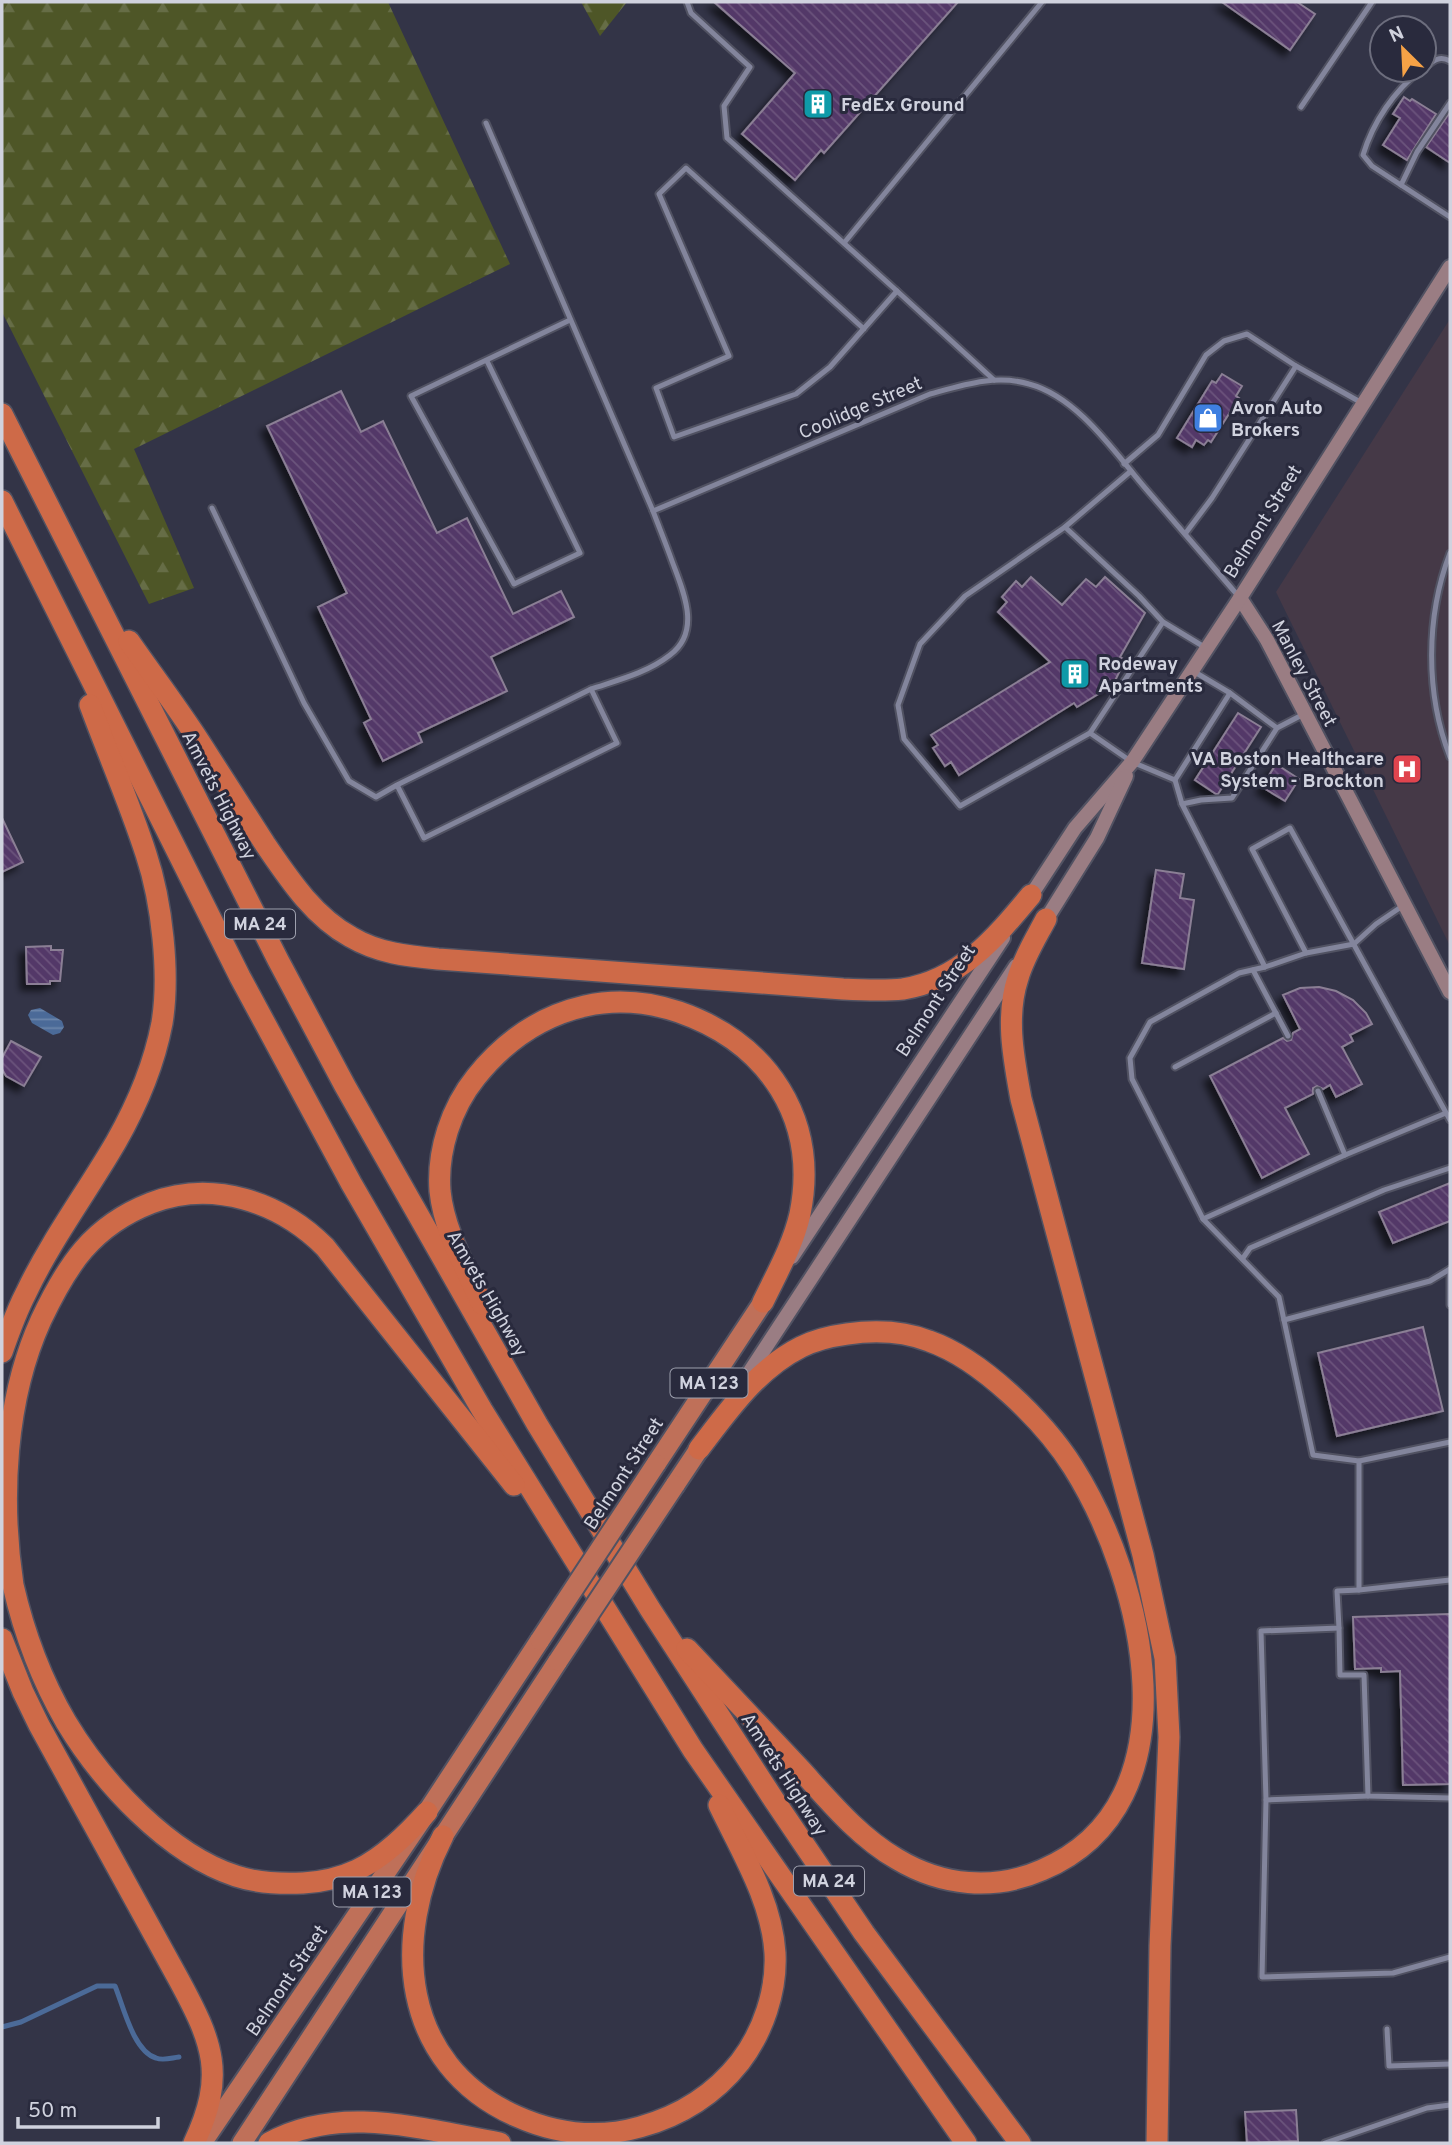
<svg xmlns="http://www.w3.org/2000/svg" width="1452" height="2145" viewBox="0 0 1452 2145" font-family="Overpass,sans-serif">
<style>
.medical{fill:#453947}
.forest{fill:url(#forest-firs)}
.water{fill:url(#water-rules)}
.lines{fill:none;stroke-linecap:round;stroke-linejoin:round}
.stream{stroke:#4b6a98;stroke-width:5}
.building{fill:url(#building-back-hatch);stroke:#8b7f95;stroke-width:2;filter:url(#shadow)}
.service-casing{stroke:#515262;stroke-width:9}
.secondary-casing{stroke:#515262;stroke-width:18}
.trunk-casing{stroke:#515262;stroke-width:23}
.motorway-casing{stroke:#515262;stroke-width:24}
.service{stroke:#83859c;stroke-width:5}
.secondary{stroke:#9a7d83;stroke-width:14}
.trunk{stroke:#bf7059;stroke-width:19}
.motorway{stroke:#ce6a48;stroke-width:21}
.trunk-bridge-casing{stroke:#515262;stroke-width:23;stroke-linecap:butt}
.trunk-bridge{stroke:#bf7059;stroke-width:19}
.labels{text-anchor:middle;stroke-width:6;stroke-linejoin:round;paint-order:stroke}
.shield{fill:#292a3d;stroke:#9ea0ae;stroke-width:2}
.shield-label{font-size:18px;font-weight:bold;fill:#d0d2de}
.poi-label{font-size:19px;font-weight:bold;fill:#d0d2de;stroke:#292a3d;text-anchor:start}
.street-label{font-size:19px;fill:#d0d2de;stroke:#292a3d}
</style>
<defs>
<pattern id="forest-firs" width="22" height="20" patternUnits="userSpaceOnUse" patternTransform="scale(1.75)"><rect width="22" height="20" fill="#4e5627"/><path d="M5 1l3.5 6h-7zM16 11l3.5 6h-7z" fill="#666d46"/></pattern>
<pattern id="water-rules" width="6" height="5" patternUnits="userSpaceOnUse" patternTransform="scale(1.75)"><rect width="6" height="5" fill="#4b6a98"/><path d="M0 2.5h6" fill="none" stroke="#6c85ab"/></pattern>
<pattern id="building-back-hatch" width="6" height="6" patternUnits="userSpaceOnUse" patternTransform="scale(1.75)"><rect width="6" height="6" fill="#533867"/><path d="M-1 5l2 2M0 0l6 6M5-1l2 2" fill="none" stroke="#6b547c"/></pattern>
<filter id="shadow"><feDropShadow dx="-6" dy="6" stdDeviation="3.5" flood-color="#0009"/></filter>
</defs>
<rect width="100%" height="100%" fill="#333447"/>
<polygon class="medical" points="1450,319 1450,946 1276,592"/>
<g class="forest">
<polygon points="2,2 388,2 510,264 134,449 194,588 149,604 2,312"/>
<polygon points="581,2 627,2 600,36"/>
</g>
<polygon class="water" points="40,1008 62,1021 64,1027 60,1033 53,1035 32,1023 28,1015 31,1010"/>
<g class="lines">
<path class="stream" d="M2,2027L21,2022L97,1986H115C123,2005 133,2051 156,2058C163,2061 171,2058 179,2057"/>
</g>
<g class="building">
<polygon points="714,2 958,2 824,153 821,150 795,180 742,134 795,73"/>
<polygon points="1222,2 1297,2 1315,14 1290,50"/>
<polygon points="1404,97 1410,101 1412,99 1436,114 1407,160 1383,145 1400,118 1393,114"/>
<polygon points="1450,112 1450,163 1426,147"/>
<polygon points="1222,374 1242,386 1236,396 1239,398 1211,442 1208,440 1204,445 1196,440 1192,447 1177,438 1212,381 1216,383"/>
<polygon points="341,391 361,432 383,421 437,533 467,518 513,614 561,591 574,617 491,657 507,691 418,733 422,742 383,761 364,723 371,719 318,607 347,593 267,426"/>
<polygon points="1031,577 1062,605 1086,579 1096,587 1105,577 1145,613 1120,657 1125,660 1113,685 1077,707 1074,703 959,775 951,762 945,766 933,748 938,745 931,735 1050,662 998,612 1007,602 1002,597 1016,581 1022,587"/>
<polygon points="1238,713 1261,727 1218,794 1216,794 1195,780"/>
<polygon points="1276,764 1299,779 1285,801 1262,787"/>
<polygon points="2,818 23,862 2,872"/>
<polygon points="1156,870 1184,874 1180,898 1194,900 1184,969 1142,963"/>
<polygon points="51,946 51,950 63,950 60,981 50,981 50,984 27,984 26,947"/>
<polygon points="1319,987 1336,991 1353,1000 1366,1013 1372,1024 1350,1035 1353,1041 1342,1047 1362,1084 1336,1097 1330,1085 1323,1089 1317,1086 1313,1088 1313,1094 1285,1108 1309,1154 1262,1178 1210,1076 1283,1038 1287,1041 1291,1040 1293,1033 1300,1029 1283,995 1300,988"/>
<polygon points="11,1041 41,1057 24,1086 6,1076 2,1069 2,1058"/>
<polygon points="1450,1183 1450,1221 1393,1243 1379,1212"/>
<polygon points="1423,1327 1443,1411 1337,1436 1318,1353"/>
<polygon points="1450,1614 1450,1784 1403,1785 1400,1671 1381,1672 1381,1668 1355,1669 1353,1617"/>
<polygon points="1296,2110 1298,2141 1247,2143 1245,2112"/>
</g>
<g class="lines">
<g class="service-casing">
<g id="service">
<polyline points="687,2 691,13 750,67 724,106 727,138 897,291"/>
<path d="M1424,68C1433,61 1439,55 1450,61"/>
<polyline points="1450,103 1417,152 1401,185 1450,217"/>
<polyline points="1301,107 1372,2"/>
<polyline points="486,123 653,511"/>
<path d="M1401,185L1372,166L1363,155C1373,122 1394,91 1421,70"/>
<polyline points="844,243 1042,2"/>
<polyline points="864,329 686,168 659,194 729,356 656,388 674,437 796,394 830,367 897,291 994,380"/>
<polyline points="487,361 580,553 514,584 411,396 570,320"/>
<polyline points="1124,464 1158,435 1206,355 1224,341 1247,334 1296,366 1362,403"/>
<polyline points="212,508 304,703 349,781 376,797 397,785 591,689 617,743 424,838 397,785"/>
<polyline points="1065,527 1131,471"/>
<polyline points="1185,534 1212,498 1296,366"/>
<path d="M1450,553C1426,616 1425,693 1450,757"/>
<polyline points="1163,622 1090,733 960,806 904,739 898,705 920,644 965,596 1065,527 1139,596 1163,622 1206,648"/>
<polyline points="1193,671 1230,693 1277,728 1302,715"/>
<path d="M591,689C618,680 647,673 670,655C702,631 683,591 672,561C666,544 659,527 653,511L930,394C963,385 996,374 1029,384C1078,397 1115,453 1146,489C1177,525 1209,562 1240,598"/>
<polyline points="1090,733 1132,762 1175,780 1182,804 1265,967"/>
<polyline points="1175,780 1230,693"/>
<polyline points="1182,804 1201,800 1232,798 1277,728"/>
<polyline points="1404,905 1376,924 1354,944 1306,953 1265,967 1239,973 1150,1022 1130,1058 1132,1079 1203,1219 1279,1297 1313,1455 1359,1461 1450,1442"/>
<polyline points="1306,953 1252,849 1290,828 1450,1120"/>
<polyline points="1253,970 1288,1036"/>
<polyline points="1175,1067 1276,1013"/>
<polyline points="1318,1091 1345,1155"/>
<polyline points="1203,1219 1345,1155 1446,1113"/>
<polyline points="1243,1258 1250,1248 1384,1190 1450,1168"/>
<polyline points="1450,1269 1450,1305"/>
<polyline points="1284,1320 1430,1281 1450,1269"/>
<polyline points="1359,1461 1359,1590 1450,1580"/>
<polyline points="1359,1590 1337,1591 1339,1628 1261,1631 1266,1800 1262,1977 1393,1973 1450,1957"/>
<polyline points="1339,1628 1340,1675 1364,1675 1368,1796 1450,1798"/>
<polyline points="1266,1800 1368,1796"/>
<polyline points="1387,2029 1389,2066 1450,2064"/>
<polyline points="1325,2143 1427,2108 1450,2105"/>
</g>
</g>
<g class="secondary-casing">
<g id="secondary">
<polyline points="1240,598 1267,640 1450,992"/>
<polyline points="1028,900 1075,828 1132,762 1240,598 1450,267"/>
<polyline points="1042,926 1097,838 1126,776"/>
<polyline points="792,1257 1003,938"/>
<polyline points="741,1385 1016,966"/>
</g>
</g>
<g class="trunk-casing">
<g id="trunk">
<polyline points="656,1464 763,1302"/>
<polyline points="675,1485 699,1449"/>
<polyline points="202,2143 427,1812 540,1640"/>
<polyline points="242,2143 558,1661"/>
</g>
</g>
<g class="motorway-casing">
<g id="motorway">
<polyline points="2,414 278,960 345,1086 537,1424 650,1609 774,1800 864,1933 1020,2143"/>
<polyline points="2,501 240,977 351,1183 482,1410 693,1750 966,2143"/>
<path d="M129,641C152,674 177,707 199,741C221,775 243,810 265,844C289,879 313,916 351,937C378,953 407,956 438,959L843,989C863,990 883,991 903,989C961,980 996,937 1031,895"/>
<path d="M1046,919C1036,938 1024,957 1018,978C1005,1017 1014,1060 1021,1099L1143,1555L1165,1658L1169,1737L1160,1946L1157,2143"/>
<path d="M482,1304C466,1268 444,1231 440,1191C437,1151 451,1108 476,1077C504,1042 541,1016 585,1006C616,999 649,1002 679,1012C768,1043 819,1119 800,1214C793,1245 777,1273 763,1302"/>
<path d="M2,1352C9,1332 16,1312 26,1293C51,1240 87,1192 116,1142C137,1105 154,1065 162,1023C170,974 162,902 146,854C130,804 108,754 90,705"/>
<path d="M2,1639L23,1692L39,1725L179,1980C213,2043 226,2075 194,2143"/>
<path d="M687,1649C725,1689 763,1730 801,1770C830,1802 859,1837 897,1859C942,1886 994,1891 1042,1870C1200,1803 1143,1578 1073,1467C1044,1421 981,1359 929,1341C903,1331 875,1330 847,1334C832,1336 815,1340 801,1347C757,1369 728,1411 699,1449"/>
<path d="M427,1812C407,1834 384,1857 357,1870C340,1878 321,1882 303,1883C281,1884 257,1883 236,1876C168,1854 102,1782 66,1722C41,1679 24,1633 13,1585C0,1499 5,1399 41,1320C67,1265 92,1226 151,1203C213,1179 280,1202 325,1247L514,1485"/>
<path d="M443,1836C391,1938 400,2064 516,2116C556,2134 598,2139 640,2127C680,2116 714,2095 740,2062C763,2032 777,1991 775,1953C772,1901 741,1851 719,1805"/>
<path d="M269,2143C341,2103 424,2130 500,2143"/>
</g>
</g>
<use href="#service" class="service"/>
<use href="#secondary" class="secondary"/>
<use href="#trunk" class="trunk"/>
<use href="#motorway" class="motorway"/>
<g class="trunk-bridge-casing">
<g id="trunk-bridge">
<polyline points="540,1640 656,1464"/>
<polyline points="558,1661 675,1485"/>
</g>
</g>
<use href="#trunk-bridge" class="trunk-bridge"/>
</g>
<defs>
<g id="building-square" transform="scale(1.575)"><rect x="-9" y="-9" width="18" height="18" rx="4" fill="#0f9aa8" stroke="#292a3d"/><path d="M-4-6H4V6H1V3H-1V6H-4ZM-2.5-4.3h1.7v1.8h-1.7ZM.8-4.3h1.7v1.8H.8ZM-2.5-1h1.7V.8h-1.7ZM.8-1h1.7V.8H.8Z" fill="#fff"/></g>
<g id="shop-square" transform="scale(1.575)"><rect x="-9" y="-9" width="18" height="18" rx="4" fill="#3f7fe0" stroke="#292a3d"/><path d="M-5-2.5h2.3a2.7 3.5 0 0 1 5.4 0H5L5.5 6h-11ZM-1.5-2.5h3a1.5 2.3 0 0 0-3 0Z" fill="#fff"/></g>
<g id="hospital-square" transform="scale(1.575)"><rect x="-9" y="-9" width="18" height="18" rx="4" fill="#e0444e" stroke="#292a3d"/><path d="M-5-5h3v3.5h4V-5h3V5h-3V1.5h-4V5h-3Z" fill="#fff"/></g>
</defs>
<g fill-rule="evenodd">
<use href="#building-square" x="818" y="104"/>
<use href="#shop-square" x="1208" y="418"/>
<use href="#building-square" x="1075" y="674"/>
<use href="#hospital-square" x="1407" y="769"/>
</g>
<g class="labels">
<g class="shield">
<rect x="225" y="909.5" width="70" height="29" rx="5"/>
<rect x="670.5" y="1368.5" width="77" height="29" rx="5"/>
<rect x="794" y="1866.5" width="70" height="29" rx="5"/>
<rect x="333.5" y="1877.5" width="77" height="29" rx="5"/>
</g>
<g class="shield-label">
<text x="260" y="930">MA 24</text>
<text x="709" y="1389">MA 123</text>
<text x="829" y="1887">MA 24</text>
<text x="372" y="1898">MA 123</text>
</g>
<g class="poi-label">
<text x="841" y="111">FedEx Ground</text>
<text x="1231" y="414">Avon Auto<tspan x="1231" dy="22">Brokers</tspan></text>
<text x="1098" y="670">Rodeway<tspan x="1098" dy="22">Apartments</tspan></text>
<text x="1384" y="765" text-anchor="end">VA Boston Healthcare<tspan x="1384" dy="22">System - Brockton</tspan></text>
</g>
<g class="street-label">
<text transform="translate(860 407) rotate(-23)" y="7">Coolidge Street</text>
<text transform="translate(1262 521) rotate(-58)" y="7">Belmont Street</text>
<text transform="translate(1305 673) rotate(62)" y="7">Manley Street</text>
<text transform="translate(220 795) rotate(63)" y="7">Amvets Highway</text>
<text transform="translate(935 1000) rotate(-57)" y="7">Belmont Street</text>
<text transform="translate(488 1293) rotate(60)" y="7">Amvets Highway</text>
<text transform="translate(623 1473) rotate(-57)" y="7">Belmont Street</text>
<text transform="translate(785 1774) rotate(57)" y="7">Amvets Highway</text>
<text transform="translate(286 1980) rotate(-56)" y="7">Belmont Street</text>
</g>
</g>
<rect width="1452" height="2145" fill="none" stroke="#d0d2de" stroke-width="7"/>
<g transform="translate(1403 49) rotate(336)"><circle r="33" fill="#292a3d" stroke="#6c6d7d" stroke-width="2"/>
<path d="M0-5L12 26L0 18L-12 26Z" fill="#f6a246"/>
<text y="-10" font-size="19" font-weight="bold" text-anchor="middle" fill="#d0d2de">N</text>
</g>
<path d="M18 2117v10h140v-10" fill="none" stroke="#d0d2de" stroke-width="3.5"/>
<text x="28" y="2117" font-size="21" fill="#d0d2de" stroke="#292a3d" stroke-width="5" paint-order="stroke">50 m</text>
</svg>
